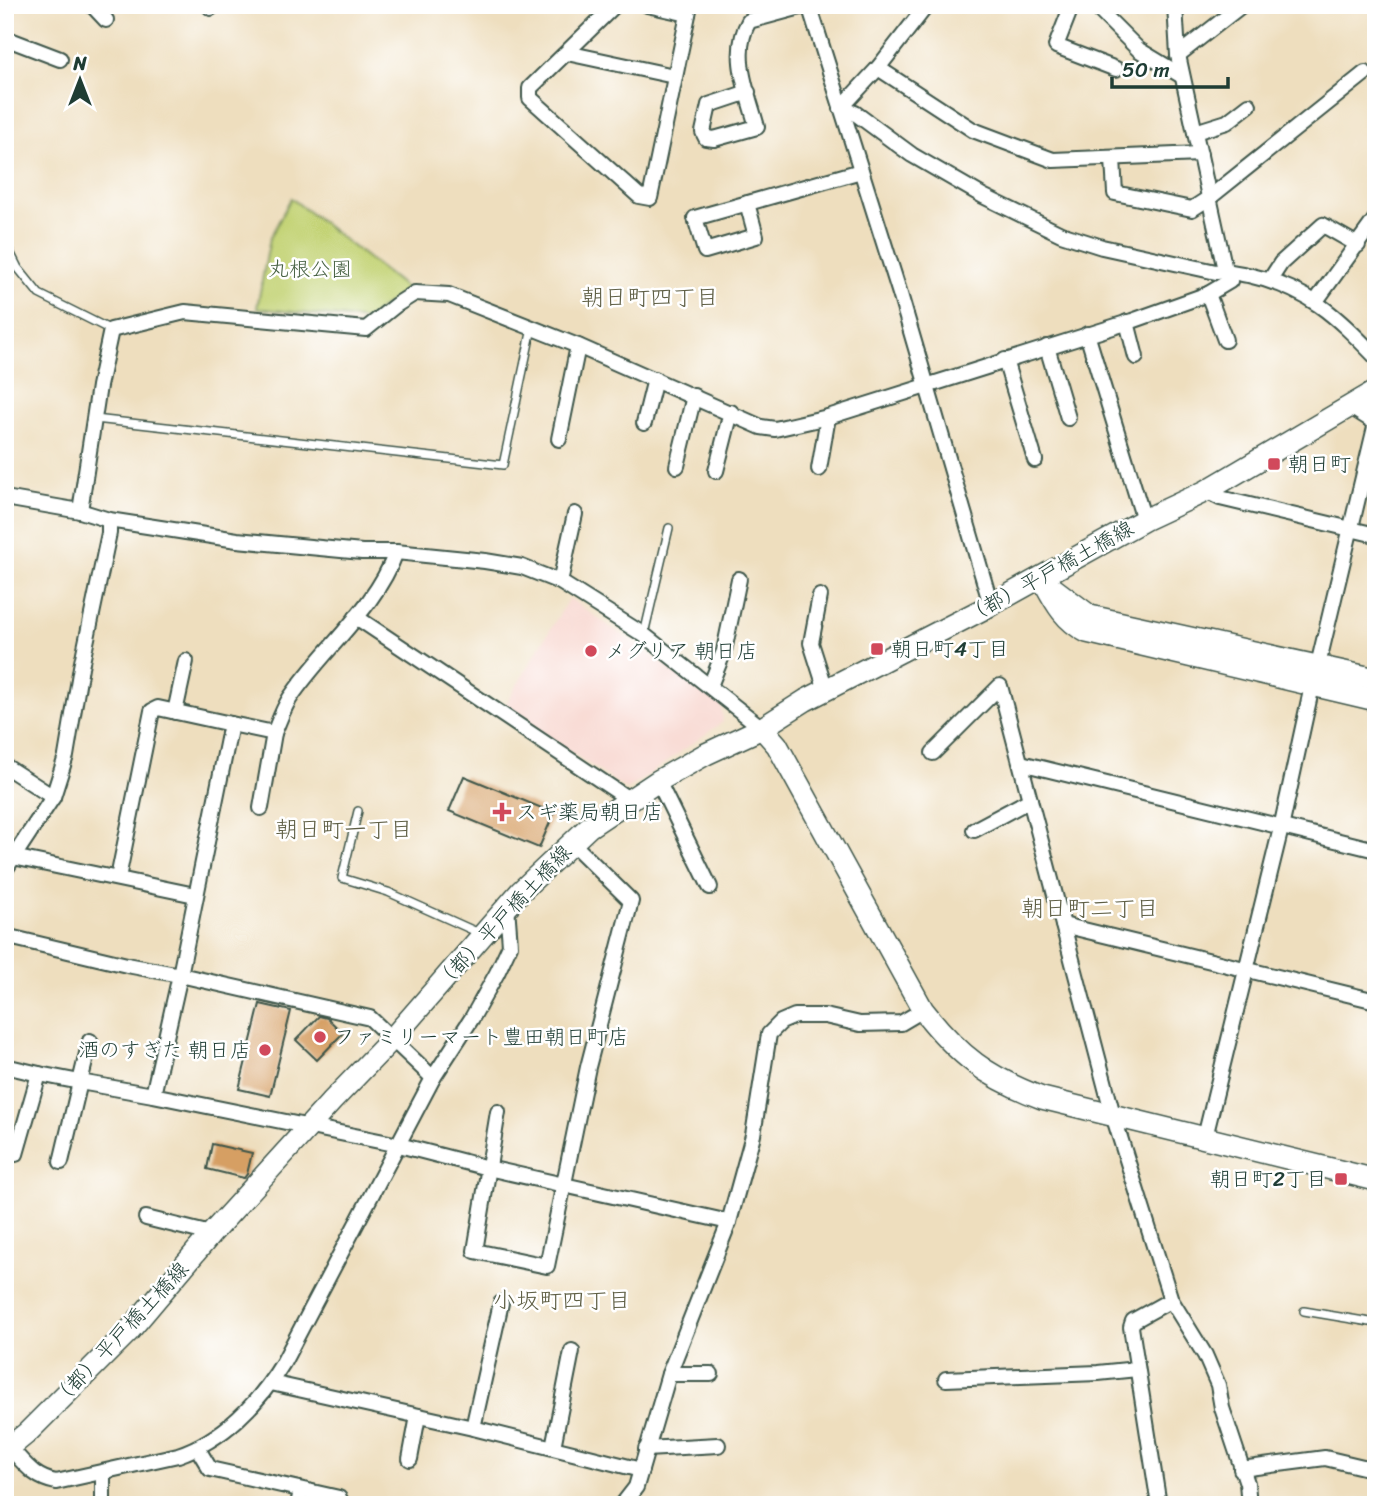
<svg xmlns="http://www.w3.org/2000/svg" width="1381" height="1510" viewBox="0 0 1381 1510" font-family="Sriracha,'Klee One',sans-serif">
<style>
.built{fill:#f7d1c9}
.green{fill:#c3d375;stroke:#718854;stroke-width:2}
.building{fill:#d69f64}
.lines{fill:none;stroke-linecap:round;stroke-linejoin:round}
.lane-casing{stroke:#3e5549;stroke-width:10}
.street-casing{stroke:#3e5549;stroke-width:18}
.secondary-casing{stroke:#3e5549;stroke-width:24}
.lane{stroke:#fff;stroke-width:7}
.street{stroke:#fff;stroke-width:14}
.secondary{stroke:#fff;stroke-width:21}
.poi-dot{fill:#d1495b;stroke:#fff;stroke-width:2.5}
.labels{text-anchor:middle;stroke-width:5;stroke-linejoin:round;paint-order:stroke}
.park-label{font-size:21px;fill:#486244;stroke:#fff}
.poi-label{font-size:21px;fill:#1f3d34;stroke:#fff;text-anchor:start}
.street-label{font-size:21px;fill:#1f3d34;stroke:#fff}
.neighbourhood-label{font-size:23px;fill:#5f5f45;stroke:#fff}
</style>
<rect width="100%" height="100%" fill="#fff"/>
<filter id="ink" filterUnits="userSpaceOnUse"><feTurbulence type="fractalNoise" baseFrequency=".0143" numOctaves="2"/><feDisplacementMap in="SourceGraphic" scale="14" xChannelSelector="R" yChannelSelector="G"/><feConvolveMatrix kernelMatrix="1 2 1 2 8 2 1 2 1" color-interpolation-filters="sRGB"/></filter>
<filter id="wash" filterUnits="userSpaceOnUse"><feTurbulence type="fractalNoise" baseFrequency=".00686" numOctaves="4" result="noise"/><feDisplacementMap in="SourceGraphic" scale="28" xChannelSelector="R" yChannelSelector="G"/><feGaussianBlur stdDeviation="1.57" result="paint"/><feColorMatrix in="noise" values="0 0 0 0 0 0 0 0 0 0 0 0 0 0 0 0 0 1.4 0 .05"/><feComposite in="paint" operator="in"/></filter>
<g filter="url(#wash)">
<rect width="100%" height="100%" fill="#eedebe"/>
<polygon class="built" points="569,598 721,704 723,722 627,790 504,707"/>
<polygon class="green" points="291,198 407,289 366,320 257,308 270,238"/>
<g id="blocks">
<g class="building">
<polygon points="464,776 554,813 539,848 449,811"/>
<polygon points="260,1004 291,1011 270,1096 239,1089"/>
<polygon points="319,1016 327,1018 343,1033 317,1060 296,1040"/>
<polygon points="212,1144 252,1153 247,1174 244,1178 207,1169"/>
</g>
</g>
</g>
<g filter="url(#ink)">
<use href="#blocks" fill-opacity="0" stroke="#3e5549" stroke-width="2"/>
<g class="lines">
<g class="lane-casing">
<g id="lane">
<polyline points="5,242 18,268 39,294 111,330"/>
<polyline points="95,419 503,465 532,328"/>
<polyline points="644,634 669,528"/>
<polyline points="358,811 342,878 388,892 479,933"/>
<polyline points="1304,1311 1376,1323"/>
</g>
</g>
<g class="street-casing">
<g id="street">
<polyline points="92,5 106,20"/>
<polyline points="208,5 211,8"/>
<polyline points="615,5 530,88 530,98 639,196 650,198 690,5"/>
<polyline points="647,5 688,14"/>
<polyline points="809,5 900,294 991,605"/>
<polyline points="1072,5 1056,46 1116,69"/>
<polyline points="1094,5 1139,50 1182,76"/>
<polyline points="5,38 60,59"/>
<polyline points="567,53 674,76"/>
<polyline points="1178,55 1242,5"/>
<polyline points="878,68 973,130 1053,160 1200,154"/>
<path d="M748,92L709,105L703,132L706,138L714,139L757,127C748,93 730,54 749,21L808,5"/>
<path d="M841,108L855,113L912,155L983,196L1061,234L1102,247L1216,272C1227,270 1237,273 1248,275C1308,288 1335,315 1376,357"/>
<polyline points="841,108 878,68 927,5"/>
<polyline points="1195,132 1227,122 1249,105"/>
<polyline points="1113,159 1115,193 1192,209 1209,198 1365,73"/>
<polyline points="747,203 756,236 705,251 695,218 861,171"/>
<polyline points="1270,280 1281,263 1323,225 1358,245"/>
<polyline points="1208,294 1225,340"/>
<polyline points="1316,301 1376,218"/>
<polyline points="1127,322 1136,357"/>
<polyline points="1087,334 1144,520"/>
<polyline points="1047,347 1068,418"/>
<polyline points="1005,360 1035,460"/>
<polyline points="1349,406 1376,423"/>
<polyline points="644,423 655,379"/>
<polyline points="559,439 578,346"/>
<polyline points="677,466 694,396"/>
<polyline points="819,469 828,417"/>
<polyline points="716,471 731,412"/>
<polyline points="1206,491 1220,498 1376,535"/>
<polyline points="5,498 80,511 109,520 237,540 362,552 396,552 485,561 522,567 560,582 644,635 762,728"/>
<polyline points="80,511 99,386 111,330 185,312 366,329 396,305 415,293 449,295 578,346 761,427 775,429 828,417 1132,321 1208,294 1230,281 1225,270 1178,55 1175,5"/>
<path d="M396,552C376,608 322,650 290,698C283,709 279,721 274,733L231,724L180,975L153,1095L399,1145L488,1168L729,1222"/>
<polyline points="560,582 575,514"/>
<polyline points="820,596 811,643 826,690"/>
<polyline points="356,617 630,800"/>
<polyline points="1318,665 1376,423"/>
<polyline points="710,686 724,651 739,579"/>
<polyline points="175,712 186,661"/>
<polyline points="933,753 1000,686 1113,1115 1171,1300 1205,1355 1218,1385 1222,1408 1247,1483 1249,1505"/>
<polyline points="1021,763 1376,850"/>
<polyline points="5,766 53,797"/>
<polyline points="658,781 710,887"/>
<polyline points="261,808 274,733"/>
<polyline points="974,830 1030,800"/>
<polyline points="13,857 195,895"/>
<polyline points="5,870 53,797 66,756 81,667 109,533 109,520"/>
<polyline points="118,878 152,711 158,708 231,724"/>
<polyline points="1063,925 1376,1001"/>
<polyline points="5,936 127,965 180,975 370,1018 433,1078"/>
<polyline points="5,1066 39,1074"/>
<polyline points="498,1112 475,1251 547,1266 588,1067 631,901 572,843"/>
<polyline points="1205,1137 1281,828 1312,686"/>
<polyline points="16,1154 39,1074 80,1082 90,1041"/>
<polyline points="61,1162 80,1082 153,1095"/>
<polyline points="146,1218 211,1234"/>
<polyline points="669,1374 711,1374"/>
<polyline points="946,1379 1098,1373 1137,1369"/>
<polyline points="271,1383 473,1428 641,1470"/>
<polyline points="473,1428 501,1303"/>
<polyline points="553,1447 572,1351"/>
<path d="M10,1448C25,1464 34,1478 56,1482L178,1455C223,1440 259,1403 283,1363L433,1078L472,1018L497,973L510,945L507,906"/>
<polyline points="198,1449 210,1469 339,1498 343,1505"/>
<polyline points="646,1449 718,1445"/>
<polyline points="410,1459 418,1416"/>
<polyline points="1241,1469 1325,1458 1376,1470"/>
<polyline points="103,1472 103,1505"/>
<polyline points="298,1505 301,1490"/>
<polyline points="622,1505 636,1487 669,1374 729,1222 753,1135 769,1034 781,1022 795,1016 825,1016 860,1024 901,1023 923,1010"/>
<polyline points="1159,1505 1131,1327 1133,1321 1171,1300"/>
</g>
</g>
<g class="secondary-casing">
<g id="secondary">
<path d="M1042,578C1054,600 1063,620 1087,632L1376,700"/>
<polyline points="1054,589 1090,616 1376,679"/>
<path d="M762,728L777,745L923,1010C960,1057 987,1077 1042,1098L1376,1180"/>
<polyline points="5,1451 27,1433 129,1331 211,1234 332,1101 393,1038 521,891 589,827 658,781 706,754 762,728 806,700 991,605 1144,520 1206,491 1376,391"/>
</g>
</g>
<use href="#lane" class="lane"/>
<use href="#street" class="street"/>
<use href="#secondary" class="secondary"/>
</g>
</g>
<g class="poi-dot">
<rect x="1267" y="457" width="14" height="14" rx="3.5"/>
<rect x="870" y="642" width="14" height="14" rx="3.5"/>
<circle cx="591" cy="651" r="7"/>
<path d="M498.5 801.5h7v7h7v7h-7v7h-7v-7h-7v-7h7z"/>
<circle cx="320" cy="1037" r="7"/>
<circle cx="265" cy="1050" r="7"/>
<rect x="1334" y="1172" width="14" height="14" rx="3.5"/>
</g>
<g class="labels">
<g class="park-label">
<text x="310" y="276">丸根公園</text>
</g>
<g class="poi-label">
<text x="1288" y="471">朝日町</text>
<text x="891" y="656">朝日町4丁目</text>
<text x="605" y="658">メグリア 朝日店</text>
<text x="516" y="819">スギ薬局朝日店</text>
<text x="334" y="1044">ファミリーマート豊田朝日町店</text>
<text x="251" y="1057" text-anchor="end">酒のすぎた 朝日店</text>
<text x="1327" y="1186" text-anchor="end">朝日町2丁目</text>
</g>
<g class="street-label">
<text transform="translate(1049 572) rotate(-29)" y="7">（都）平戸橋土橋線</text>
<text transform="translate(503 917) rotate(-47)" y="7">（都）平戸橋土橋線</text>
<text transform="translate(120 1334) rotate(-47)" y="7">（都）平戸橋土橋線</text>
</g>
<g class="neighbourhood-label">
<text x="650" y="305">朝日町四丁目</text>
<text x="344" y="837">朝日町一丁目</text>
<text x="1090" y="916">朝日町二丁目</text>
<text x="562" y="1308">小坂町四丁目</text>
</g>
</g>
<rect width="1381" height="1510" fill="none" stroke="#fff" stroke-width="28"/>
<g transform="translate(80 80)" stroke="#ffffff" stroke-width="5" paint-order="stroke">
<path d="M0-5L12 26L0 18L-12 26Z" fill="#1f3d34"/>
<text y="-10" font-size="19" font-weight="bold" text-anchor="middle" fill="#1f3d34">N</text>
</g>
<path d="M1112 77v10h116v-10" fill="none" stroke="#1f3d34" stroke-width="3.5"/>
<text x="1122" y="77" font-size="21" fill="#1f3d34" stroke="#ffffff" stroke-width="5" paint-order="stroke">50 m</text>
</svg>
